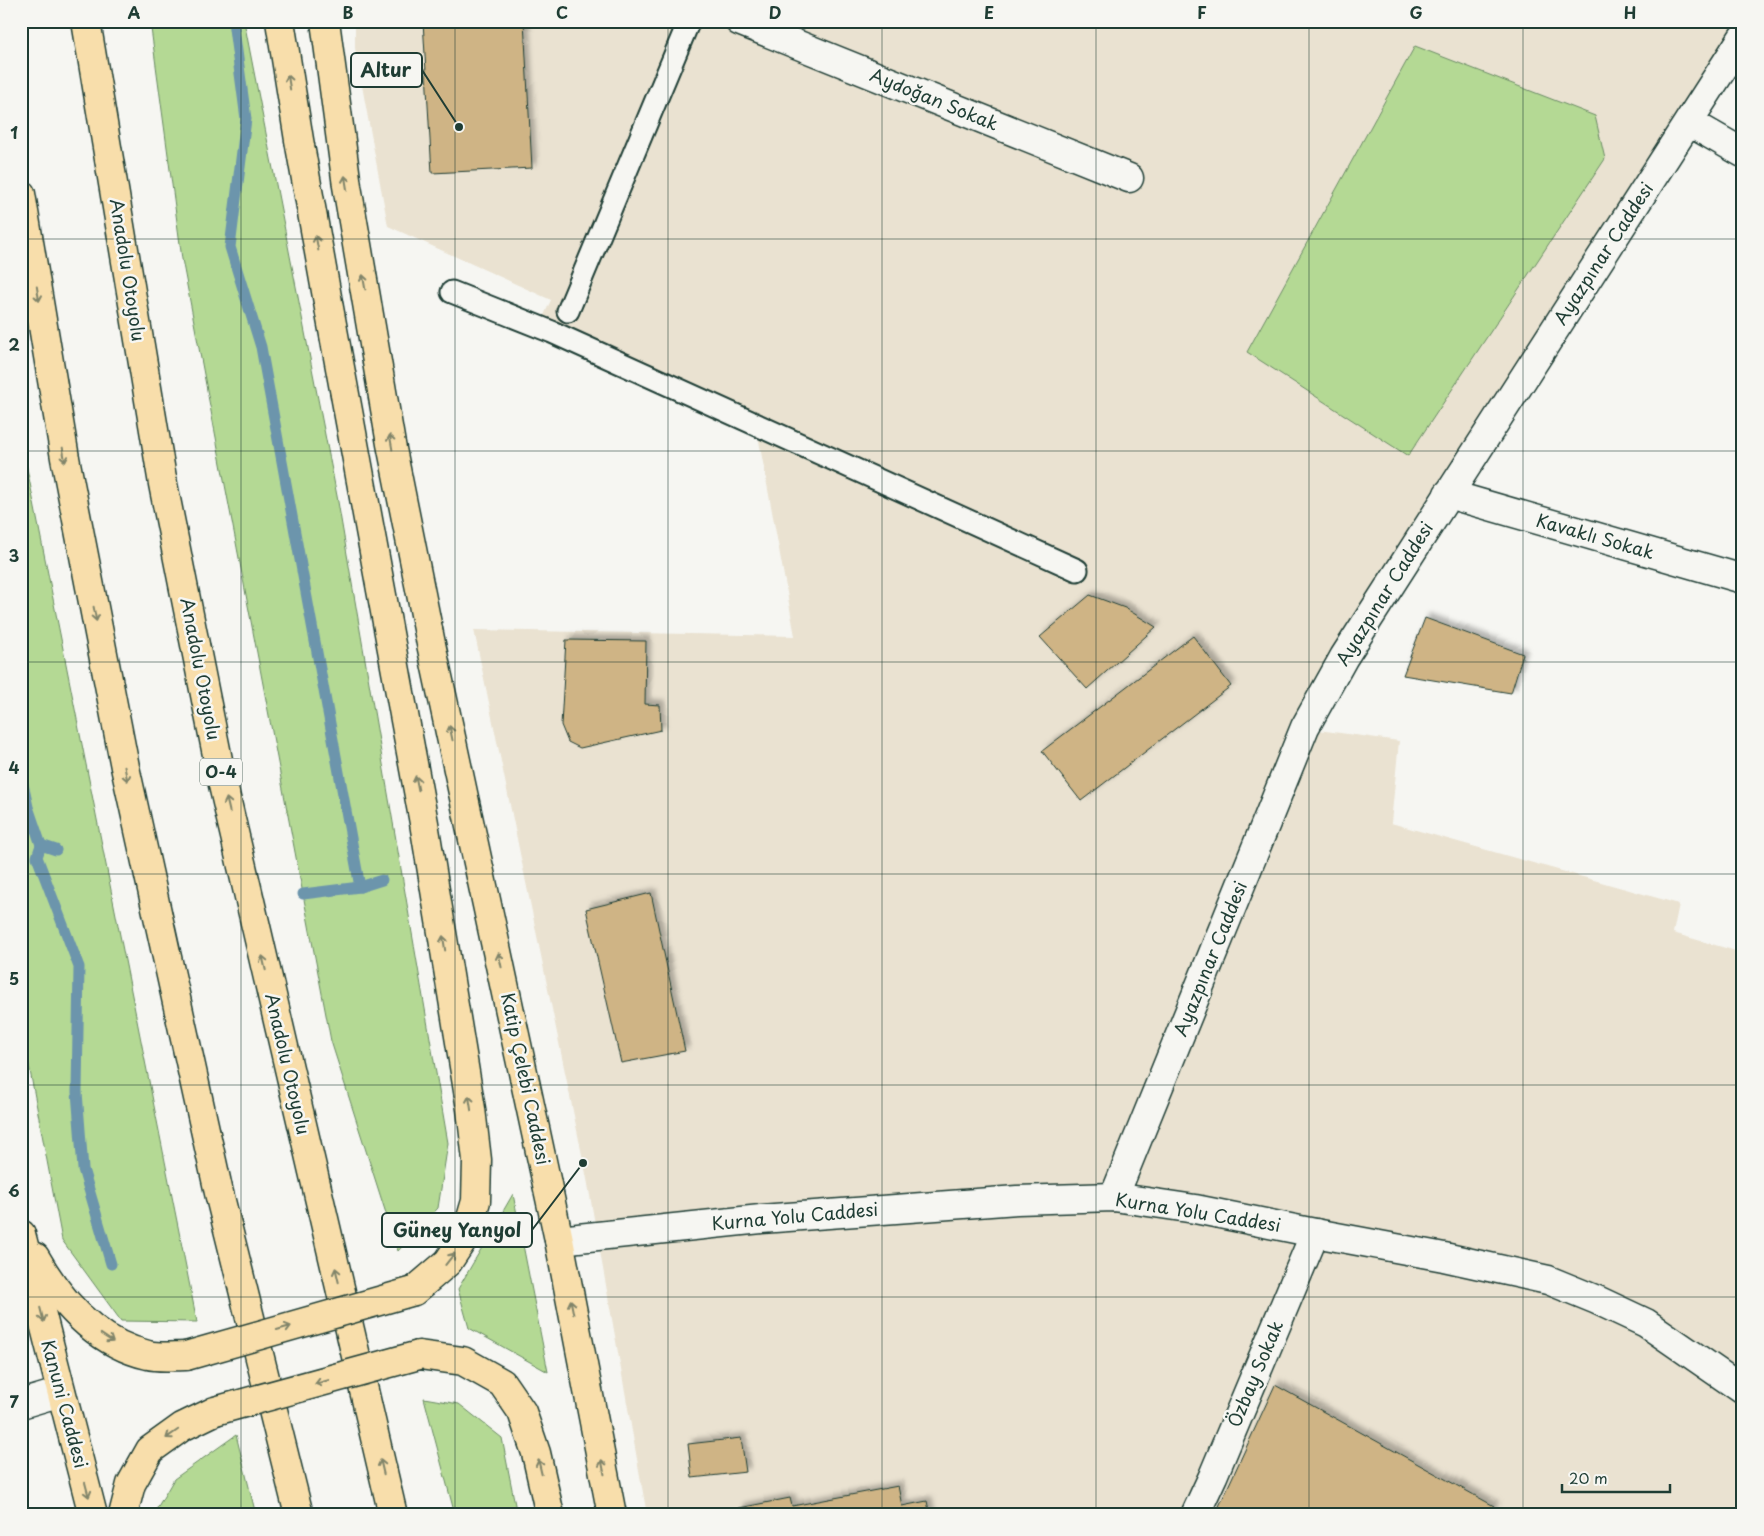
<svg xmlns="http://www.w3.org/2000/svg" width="1764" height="1536" viewBox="0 0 1764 1536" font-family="'Playpen Sans',sans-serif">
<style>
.built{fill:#eae2d1}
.green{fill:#b4d994;stroke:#6a8b64}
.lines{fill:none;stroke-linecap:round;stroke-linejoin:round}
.stream{stroke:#6c95ac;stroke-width:11}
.building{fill:#cfb485;stroke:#1f3d34;filter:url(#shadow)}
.lane-casing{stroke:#1f3d34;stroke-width:25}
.street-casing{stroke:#1f3d34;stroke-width:31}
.secondary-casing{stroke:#1f3d34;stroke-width:31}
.primary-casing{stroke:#1f3d34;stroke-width:31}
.highway-casing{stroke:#1f3d34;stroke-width:31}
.lane{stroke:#f6f6f2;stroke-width:21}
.street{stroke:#f6f6f2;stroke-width:28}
.secondary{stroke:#f6f6f2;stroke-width:28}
.primary{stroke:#f8deab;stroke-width:28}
.highway{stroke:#f8deab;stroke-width:28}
.primary-bridge-casing{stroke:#1f3d34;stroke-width:31;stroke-linecap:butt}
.primary-bridge{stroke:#f8deab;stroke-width:28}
.oneway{stroke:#81856a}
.grid{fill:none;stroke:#1f3d34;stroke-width:1;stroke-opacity:0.55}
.labels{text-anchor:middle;stroke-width:5;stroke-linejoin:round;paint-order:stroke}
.shield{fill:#f6f6f2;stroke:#60746d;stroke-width:1}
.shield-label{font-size:16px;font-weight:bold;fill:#1f3d34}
.street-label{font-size:18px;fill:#1f3d34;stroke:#f6f6f2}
.leader{fill:none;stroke:#1f3d34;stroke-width:2}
.callout-dot{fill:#1f3d34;stroke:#f6f6f2;stroke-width:2}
.callout{fill:#f6f6f2;stroke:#1f3d34;stroke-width:2}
.callout-label{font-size:19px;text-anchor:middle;font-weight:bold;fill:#1f3d34}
.neatline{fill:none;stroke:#1f3d34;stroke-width:2}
.grid-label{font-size:16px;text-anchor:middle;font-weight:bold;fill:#1f3d34}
</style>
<defs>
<filter id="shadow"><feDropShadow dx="4.5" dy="-4.5" stdDeviation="2.5" flood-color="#0004"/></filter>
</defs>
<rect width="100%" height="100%" fill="#f6f6f2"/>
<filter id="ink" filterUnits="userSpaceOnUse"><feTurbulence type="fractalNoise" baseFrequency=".02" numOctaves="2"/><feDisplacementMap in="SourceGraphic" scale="10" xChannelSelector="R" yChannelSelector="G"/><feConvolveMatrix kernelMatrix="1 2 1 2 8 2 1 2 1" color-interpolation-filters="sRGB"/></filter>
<g filter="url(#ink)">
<polygon class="built" points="355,21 1737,21 1289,726 1399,741 1391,823 1679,904 1673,933 1743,953 1743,1515 647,1515 587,1179 474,630 795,636 757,430 535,335 551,300 388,226 355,48"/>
<g class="green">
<polygon points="150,21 244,21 337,496 448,1143 438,1208 398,1251 331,1041 182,259"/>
<polygon points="1415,46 1595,116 1605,159 1408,456 1247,352"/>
<polygon points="21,438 197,1322 121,1321 62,1240 21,1023"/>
<polygon points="513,1194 548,1372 469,1328 458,1289"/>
<polygon points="424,1398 459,1404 502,1438 517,1515 455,1515"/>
<polygon points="236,1435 256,1515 153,1515 174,1479"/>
</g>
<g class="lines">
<g class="stream">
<polyline points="233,21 246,119 230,247 261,347 360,887"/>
<polyline points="21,775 28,807 41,845 37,857 79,967 77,1092 83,1169 111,1264"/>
<polyline points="41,845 56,850"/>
<polyline points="303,894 360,887 382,880"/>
</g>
</g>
<g class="building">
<polygon points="423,21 524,21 532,168 432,173"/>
<polygon points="1090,595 1125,608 1156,627 1087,689 1040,637"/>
<polygon points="1425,618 1523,654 1511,693 1403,675"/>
<polygon points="1193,636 1231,686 1081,801 1042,751"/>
<polygon points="566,640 646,641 645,704 660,705 661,730 580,748 568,742 561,725"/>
<polygon points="651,893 685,1051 621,1063 586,909"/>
<polygon points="1275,1385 1494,1506 1490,1515 1215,1515"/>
<polygon points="741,1438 746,1472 692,1478 688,1444"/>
<polygon points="898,1486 902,1506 927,1501 930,1515 740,1515 739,1508 790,1498 792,1506"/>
</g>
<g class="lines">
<g class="lane-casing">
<g id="lane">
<polyline points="452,292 552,332 1077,570"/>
<polyline points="568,311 689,21"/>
</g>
</g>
<g class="street-casing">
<g id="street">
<polyline points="739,21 1129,178"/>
<polyline points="1689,122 1743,153"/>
<polyline points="1448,494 1743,579"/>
<polyline points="21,1404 61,1392"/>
<polyline points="1195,1515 1213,1476 1315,1233"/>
</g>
</g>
<g class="secondary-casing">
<g id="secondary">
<polyline points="1114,1197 1305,727 1344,657 1743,37"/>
<polyline points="559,1240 761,1219 1017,1200 1114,1197 1195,1209 1315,1233 1444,1257 1548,1280 1597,1300 1646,1323 1743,1390"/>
</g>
</g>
<g class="primary-casing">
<g id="primary">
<polyline points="280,21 299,140 329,308 424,823 471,1109 477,1160 476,1201 466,1235 448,1262 414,1291"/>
<polyline points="325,21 347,186 391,444 431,644 559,1240 612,1515"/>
<polyline points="21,1234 93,1515"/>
<path d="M35,1257C60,1301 95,1343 148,1355C160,1358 174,1356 186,1356"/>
<polyline points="419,1355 463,1361 502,1383 522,1412 536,1453 550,1515"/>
<polyline points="123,1515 131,1484 150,1450 182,1427 215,1411"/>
</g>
</g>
<g class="highway-casing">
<g id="highway">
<polyline points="86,21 163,484 223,785 393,1515"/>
<polyline points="21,194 65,458 125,767 219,1193 299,1515"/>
</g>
</g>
<use href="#lane" class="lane"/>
<use href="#street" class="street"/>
<use href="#secondary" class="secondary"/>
<use href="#primary" class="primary"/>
<use href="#highway" class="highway"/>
<g class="primary-bridge-casing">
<g id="primary-bridge">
<polyline points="186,1356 414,1291"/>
<polyline points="215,1411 419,1355"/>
</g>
</g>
<use href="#primary-bridge" class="primary-bridge"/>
</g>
<defs><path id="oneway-shaft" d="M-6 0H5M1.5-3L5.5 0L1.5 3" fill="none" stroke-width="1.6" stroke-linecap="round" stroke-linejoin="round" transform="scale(1.25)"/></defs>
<g class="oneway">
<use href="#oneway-shaft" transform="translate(289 82) rotate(-99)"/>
<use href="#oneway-shaft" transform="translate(346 183) rotate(-99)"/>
<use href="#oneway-shaft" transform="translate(317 243) rotate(-100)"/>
<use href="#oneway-shaft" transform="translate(364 282) rotate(-100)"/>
<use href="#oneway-shaft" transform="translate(38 294) rotate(81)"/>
<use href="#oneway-shaft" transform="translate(391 442) rotate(-100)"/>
<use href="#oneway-shaft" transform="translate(64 455) rotate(80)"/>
<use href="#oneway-shaft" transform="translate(95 614) rotate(79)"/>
<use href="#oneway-shaft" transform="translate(451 733) rotate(-102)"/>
<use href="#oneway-shaft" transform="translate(126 774) rotate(78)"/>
<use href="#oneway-shaft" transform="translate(417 783) rotate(-101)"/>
<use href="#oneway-shaft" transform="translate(228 805) rotate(-103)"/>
<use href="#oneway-shaft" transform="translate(444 943) rotate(-99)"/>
<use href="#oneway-shaft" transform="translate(500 960) rotate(-102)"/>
<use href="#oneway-shaft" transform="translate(264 963) rotate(-103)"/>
<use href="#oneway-shaft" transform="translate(470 1103) rotate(-99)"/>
<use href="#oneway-shaft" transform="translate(450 1259) rotate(-52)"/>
<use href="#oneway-shaft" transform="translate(337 1275) rotate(-103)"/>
<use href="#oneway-shaft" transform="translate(572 1307) rotate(-101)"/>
<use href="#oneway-shaft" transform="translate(42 1315) rotate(76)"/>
<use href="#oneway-shaft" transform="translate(284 1328) rotate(-16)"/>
<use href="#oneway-shaft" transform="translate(107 1338) rotate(34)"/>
<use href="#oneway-shaft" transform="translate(322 1382) rotate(165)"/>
<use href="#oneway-shaft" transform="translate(172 1434) rotate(145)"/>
<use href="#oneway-shaft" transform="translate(382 1467) rotate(-103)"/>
<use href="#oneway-shaft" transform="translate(540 1467) rotate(-103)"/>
<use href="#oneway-shaft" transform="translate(603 1467) rotate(-101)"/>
<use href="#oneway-shaft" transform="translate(87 1490) rotate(75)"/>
</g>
</g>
<path class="grid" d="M241,21V1515M455,21V1515M668,21V1515M882,21V1515M1096,21V1515M1309,21V1515M1523,21V1515M21,239H1743M21,451H1743M21,662H1743M21,874H1743M21,1085H1743M21,1297H1743"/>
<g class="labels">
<rect class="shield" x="200" y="758.5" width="42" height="27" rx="4"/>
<g class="shield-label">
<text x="221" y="778">O-4</text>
</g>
<g class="street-label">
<text transform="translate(934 100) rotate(22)" y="6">Aydoğan Sokak</text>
<text transform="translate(1604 254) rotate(-57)" y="6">Ayazpınar Caddesi</text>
<text transform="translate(127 270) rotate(81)" y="6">Anadolu Otoyolu</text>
<text transform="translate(1595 537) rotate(16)" y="6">Kavaklı Sokak</text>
<text transform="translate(1385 594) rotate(-58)" y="6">Ayazpınar Caddesi</text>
<text transform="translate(200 669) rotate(79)" y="6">Anadolu Otoyolu</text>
<text transform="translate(1211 959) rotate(-68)" y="6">Ayazpınar Caddesi</text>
<text transform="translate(287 1064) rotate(77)" y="6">Anadolu Otoyolu</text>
<text transform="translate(525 1079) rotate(78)" y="6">Katip Çelebi Caddesi</text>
<text transform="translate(1198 1213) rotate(9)" y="6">Kurna Yolu Caddesi</text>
<text transform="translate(795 1217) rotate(-5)" y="6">Kurna Yolu Caddesi</text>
<text transform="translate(1256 1374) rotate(-67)" y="6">Özbay Sokak</text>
<text transform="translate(64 1404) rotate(75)" y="6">Kanuni Caddesi</text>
</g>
</g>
<path class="leader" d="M459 127L422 70M583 1163L532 1230"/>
<g class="callout-dot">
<circle cx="459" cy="127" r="5"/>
<circle cx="583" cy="1163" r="5"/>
</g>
<g class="callout">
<rect x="351" y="53" width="71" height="34" rx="5"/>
<rect x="382" y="1213" width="150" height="34" rx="5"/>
</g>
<g class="callout-label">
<text x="386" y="77">Altur</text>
<text x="457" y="1237">Güney Yanyol</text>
</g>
<rect width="1764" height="1536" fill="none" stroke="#f6f6f2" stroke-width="55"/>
<path d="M1562 1484v8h108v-8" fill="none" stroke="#1f3d34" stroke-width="2.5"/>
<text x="1569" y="1484" font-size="15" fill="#1f3d34" stroke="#f6f6f2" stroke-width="4" paint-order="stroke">20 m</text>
<rect x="28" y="28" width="1708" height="1480" class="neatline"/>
<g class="grid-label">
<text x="134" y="19">A</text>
<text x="348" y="19">B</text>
<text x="562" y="19">C</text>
<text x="775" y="19">D</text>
<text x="989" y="19">E</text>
<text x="1202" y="19">F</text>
<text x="1416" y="19">G</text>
<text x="1630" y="19">H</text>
<text x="14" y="139">1</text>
<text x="14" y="351">2</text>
<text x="14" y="562">3</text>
<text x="14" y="774">4</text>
<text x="14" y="985">5</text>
<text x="14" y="1197">6</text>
<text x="14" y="1408">7</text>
</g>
</svg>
